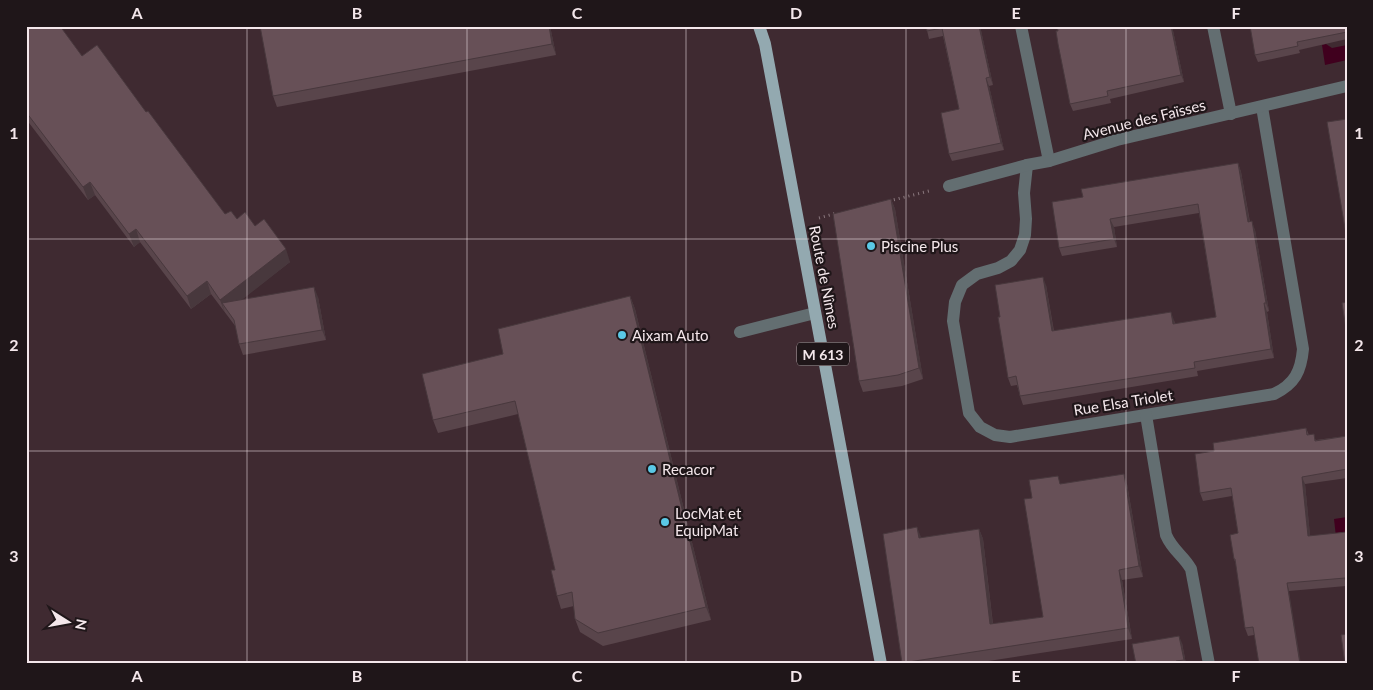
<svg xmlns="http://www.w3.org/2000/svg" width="1373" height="690" viewBox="0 0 1373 690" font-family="Lato,sans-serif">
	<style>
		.water { fill: #40001e }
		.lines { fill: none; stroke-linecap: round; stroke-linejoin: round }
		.path { stroke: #8a787e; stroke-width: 3; stroke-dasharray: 1 4; stroke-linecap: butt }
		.minor { stroke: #636e71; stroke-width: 12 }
		.major { stroke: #93a9b0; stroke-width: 12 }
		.wall { fill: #59454b }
		.shaded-wall { fill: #48383d }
		.building { fill: #675057; stroke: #48383d }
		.grid { fill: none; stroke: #f4e7eb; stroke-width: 1; stroke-opacity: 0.55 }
		.poi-dot { fill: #5ac8e6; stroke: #1f1619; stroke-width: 2 }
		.labels { text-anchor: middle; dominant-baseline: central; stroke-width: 4.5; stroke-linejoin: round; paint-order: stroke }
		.shield { fill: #1f1619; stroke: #b4a8ac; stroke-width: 1 }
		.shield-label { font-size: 14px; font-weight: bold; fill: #f4e7eb }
		.street-label { font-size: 15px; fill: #f4e7eb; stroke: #1f1619 }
		.poi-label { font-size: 15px; fill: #f4e7eb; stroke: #1f1619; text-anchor: start }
		.neatline { fill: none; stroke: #f4e7eb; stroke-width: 2 }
		.grid-label { font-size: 16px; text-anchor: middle; font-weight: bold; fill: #f4e7eb }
	</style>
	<rect width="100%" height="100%" fill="#3f2a31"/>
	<g class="water">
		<path d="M1326,44L1332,48L1347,45V60L1325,65L1322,45Z"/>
		<path d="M1347,517V536L1336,537L1334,519Z"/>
	</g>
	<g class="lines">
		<g class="path">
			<path d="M889,201L929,191"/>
			<path d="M819,218L837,213"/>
		</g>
		<g class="minor">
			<path d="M1021,26L1049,161"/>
			<path d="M1213,26L1231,114"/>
			<path d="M1027,165L1024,193L1026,219L1025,235L1020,250L1011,261L998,268L977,274L962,285L955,302L953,321L969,413L980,427L995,435L1010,437L1274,394C1295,384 1301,371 1303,349L1262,107"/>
			<path d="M949,186L1027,165L1049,161L1117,140L1347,86"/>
			<path d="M740,332L815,313"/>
			<path d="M1146,415L1166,535C1173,551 1183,555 1191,569L1209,664"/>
		</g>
		<path class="major" d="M759,26L765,44L881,664"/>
	</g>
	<g class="wall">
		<path d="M26,26L82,56L146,112L225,214L255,226L290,262L242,299L318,297L326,340L243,355L239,344L236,327L211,294L191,309L140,242L134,247L95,195L88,200L26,119Z"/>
		<path d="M550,26L556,55L277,107L273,96Z"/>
		<path d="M926,26H980L993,85L989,86L1004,150L952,161L949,154L959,109L943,36L929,39Z"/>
		<path d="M1057,26H1172L1184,82L1110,99L1111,103L1073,111L1070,104Z"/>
		<path d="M1347,26V39L1299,50L1300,53L1258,62L1255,55Z"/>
		<path d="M1238,163L1241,172L1250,222L1255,230L1269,311L1267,312L1274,358L1197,371L1198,376L1023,405L1020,396L1017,385L1011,386L1008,378L1000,317L1046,285L1054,331L1174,320L1175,324L1216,317L1199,213L1114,227L1117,247L1062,256L1059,248L1083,197Z"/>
		<path d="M891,199L895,209L923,379L902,386L863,392L859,381Z"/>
		<path d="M630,296L635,309L711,620L603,646L580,632L575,619L574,606L561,609L557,596L555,570L518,414L438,433L433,420L503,354Z"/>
		<path d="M1306,428L1309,435L1316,440L1347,436V478L1305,484L1310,536L1347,532V593L1346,586L1289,591L1254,635L1248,636L1245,628L1237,567L1234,559L1238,533L1232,496L1203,501L1200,493L1214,451Z"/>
		<path d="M1061,484H1127L1143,577L1122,580L1132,639L969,664H903L883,534L921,538L979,529L983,539L993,624L1043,617L1032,498Z"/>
		<path d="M1182,643L1186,664H1136Z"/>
	</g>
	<g class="shaded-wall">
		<path d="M549,26H550L556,55L552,44Z"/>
		<path d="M979,26H980L993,85L990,77Z"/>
		<path d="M1171,26H1172L1184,82L1181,75Z"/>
		<path d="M986,78L989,86L1004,150L1001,143Z"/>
		<path d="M1238,163L1241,172L1251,230L1248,222Z"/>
		<path d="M90,182L95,195L88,200L83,187Z"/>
		<path d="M891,199L895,209L923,379L919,368Z"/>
		<path d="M1110,219L1114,227L1117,247L1114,239Z"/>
		<path d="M1252,221L1255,230L1269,311L1266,303Z"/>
		<path d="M136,229L140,242L134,247L129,234Z"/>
		<path d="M286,249L290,262L228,311L222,303L225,313L220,300Z"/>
		<path d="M1043,277L1046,285L1055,340L1052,331Z"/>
		<path d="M207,281L211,294L191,309L187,296Z"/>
		<path d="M314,287L318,297L326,340L322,330Z"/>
		<path d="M630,296L635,309L711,620L706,607Z"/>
		<path d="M1264,303L1267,312L1274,358L1271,349Z"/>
		<path d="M1171,312L1174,320L1176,333L1173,324Z"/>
		<path d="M1124,474L1127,484L1143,577L1139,566Z"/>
		<path d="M1302,477L1305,484L1311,544L1308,536Z"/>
		<path d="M917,527L921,537L919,538Z"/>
		<path d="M979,529L983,539L994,635L990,624Z"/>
		<path d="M1119,570L1122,580L1132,639L1128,628Z"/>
		<path d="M1287,583L1289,591L1301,664H1300Z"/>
		<path d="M1179,636L1182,643L1186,664L1184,660Z"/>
	</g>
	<g class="building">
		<path d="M26,26H60L82,56L97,45L146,112L148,111L225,214L231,211L237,219L245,212L255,226L264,219L286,249L220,300L207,281L187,296L136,229L129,234L90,182L83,187L26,112Z"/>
		<path d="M260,26H549L552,44L273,96Z"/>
		<path d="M926,26H979L990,77L986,78L1001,143L949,154L941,113L959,109L942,28L927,31Z"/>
		<path d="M1057,26H1171L1181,75L1107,91L1108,96L1070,104L1058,44L1056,31H1058Z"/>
		<path d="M1250,26H1347V32L1297,42L1298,46L1255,55Z"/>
		<path d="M1347,119V240L1327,122Z"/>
		<path d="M1238,163L1248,222L1252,221L1266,303H1264L1271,349L1194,362L1195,368L1020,396L1016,376L1008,378L998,317H1000L995,285L1043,277L1052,331L1171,312L1173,324L1216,317L1198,204L1110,219L1114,239L1059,248L1052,202L1083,197L1081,189Z"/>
		<path d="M891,199L919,368L898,375L859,381L833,214Z"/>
		<path d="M314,287L322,330L239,344L234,320L222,303Z"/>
		<path d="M630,296L706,607L598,633L575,619L572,592L557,596L551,570H555L515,401L433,420L422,374L503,354L498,329Z"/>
		<path d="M1347,302V335L1342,303Z"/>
		<path d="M1306,428L1307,435L1314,434L1315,441L1347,436V469L1302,477L1308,536L1347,532V592L1345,578L1287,583L1300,664H1259L1253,627L1245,628L1235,559H1234L1230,535L1238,533L1231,488L1200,493L1195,454L1214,451L1213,443Z"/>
		<path d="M1124,474L1139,566L1119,570L1128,628L902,663L883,534L917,527L919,538L979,529L990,624L1043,617L1024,499L1032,498L1029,480L1058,476L1060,484Z"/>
		<path d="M1347,634V664H1345L1341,635Z"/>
		<path d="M1179,636L1184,660L1176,661V664H1136L1132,644Z"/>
	</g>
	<path class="grid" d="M247,26V664M467,26V664M686,26V664M906,26V664M1126,26V664M26,239H1347M26,451H1347"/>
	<g class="poi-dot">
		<circle cx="871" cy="246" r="5"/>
		<circle cx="622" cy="335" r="5"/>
		<circle cx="652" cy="469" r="5"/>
		<circle cx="665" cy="522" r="5"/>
	</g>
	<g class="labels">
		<rect class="shield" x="797" y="342.5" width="52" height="23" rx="4"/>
		<g class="shield-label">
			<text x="823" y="354">M 613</text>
		</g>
		<g class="street-label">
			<text transform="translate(1144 119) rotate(-14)">Avenue des Faïsses</text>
			<text transform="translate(825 277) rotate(79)">Route de Nîmes</text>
			<text transform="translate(1123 402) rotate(-9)">Rue Elsa Triolet</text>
		</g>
		<g class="poi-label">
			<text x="881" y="246">Piscine Plus</text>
			<text x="632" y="335">Aixam Auto</text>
			<text x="662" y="469">Recacor</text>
			<text x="675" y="513">LocMat et<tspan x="675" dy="17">EquipMat</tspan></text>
		</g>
	</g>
	<rect width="1373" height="690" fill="none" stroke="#1f1619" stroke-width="55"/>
	<g transform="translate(68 622) rotate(101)" stroke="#1f1619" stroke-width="4" paint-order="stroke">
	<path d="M0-4L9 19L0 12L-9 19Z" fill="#f4e7eb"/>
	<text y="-8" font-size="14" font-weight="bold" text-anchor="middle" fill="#f4e7eb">N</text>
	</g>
	<rect x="28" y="28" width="1318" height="634" class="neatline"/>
	<g class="grid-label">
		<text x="137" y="19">A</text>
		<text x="357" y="19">B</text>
		<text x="577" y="19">C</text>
		<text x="796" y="19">D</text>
		<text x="1016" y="19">E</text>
		<text x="1236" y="19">F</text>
		<text x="14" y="139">1</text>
		<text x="1359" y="139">1</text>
		<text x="14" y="351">2</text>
		<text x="1359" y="351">2</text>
		<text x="14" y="562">3</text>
		<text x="1359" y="562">3</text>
		<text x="137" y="682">A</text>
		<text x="357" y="682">B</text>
		<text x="577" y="682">C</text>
		<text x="796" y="682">D</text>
		<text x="1016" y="682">E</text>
		<text x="1236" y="682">F</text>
	</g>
</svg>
